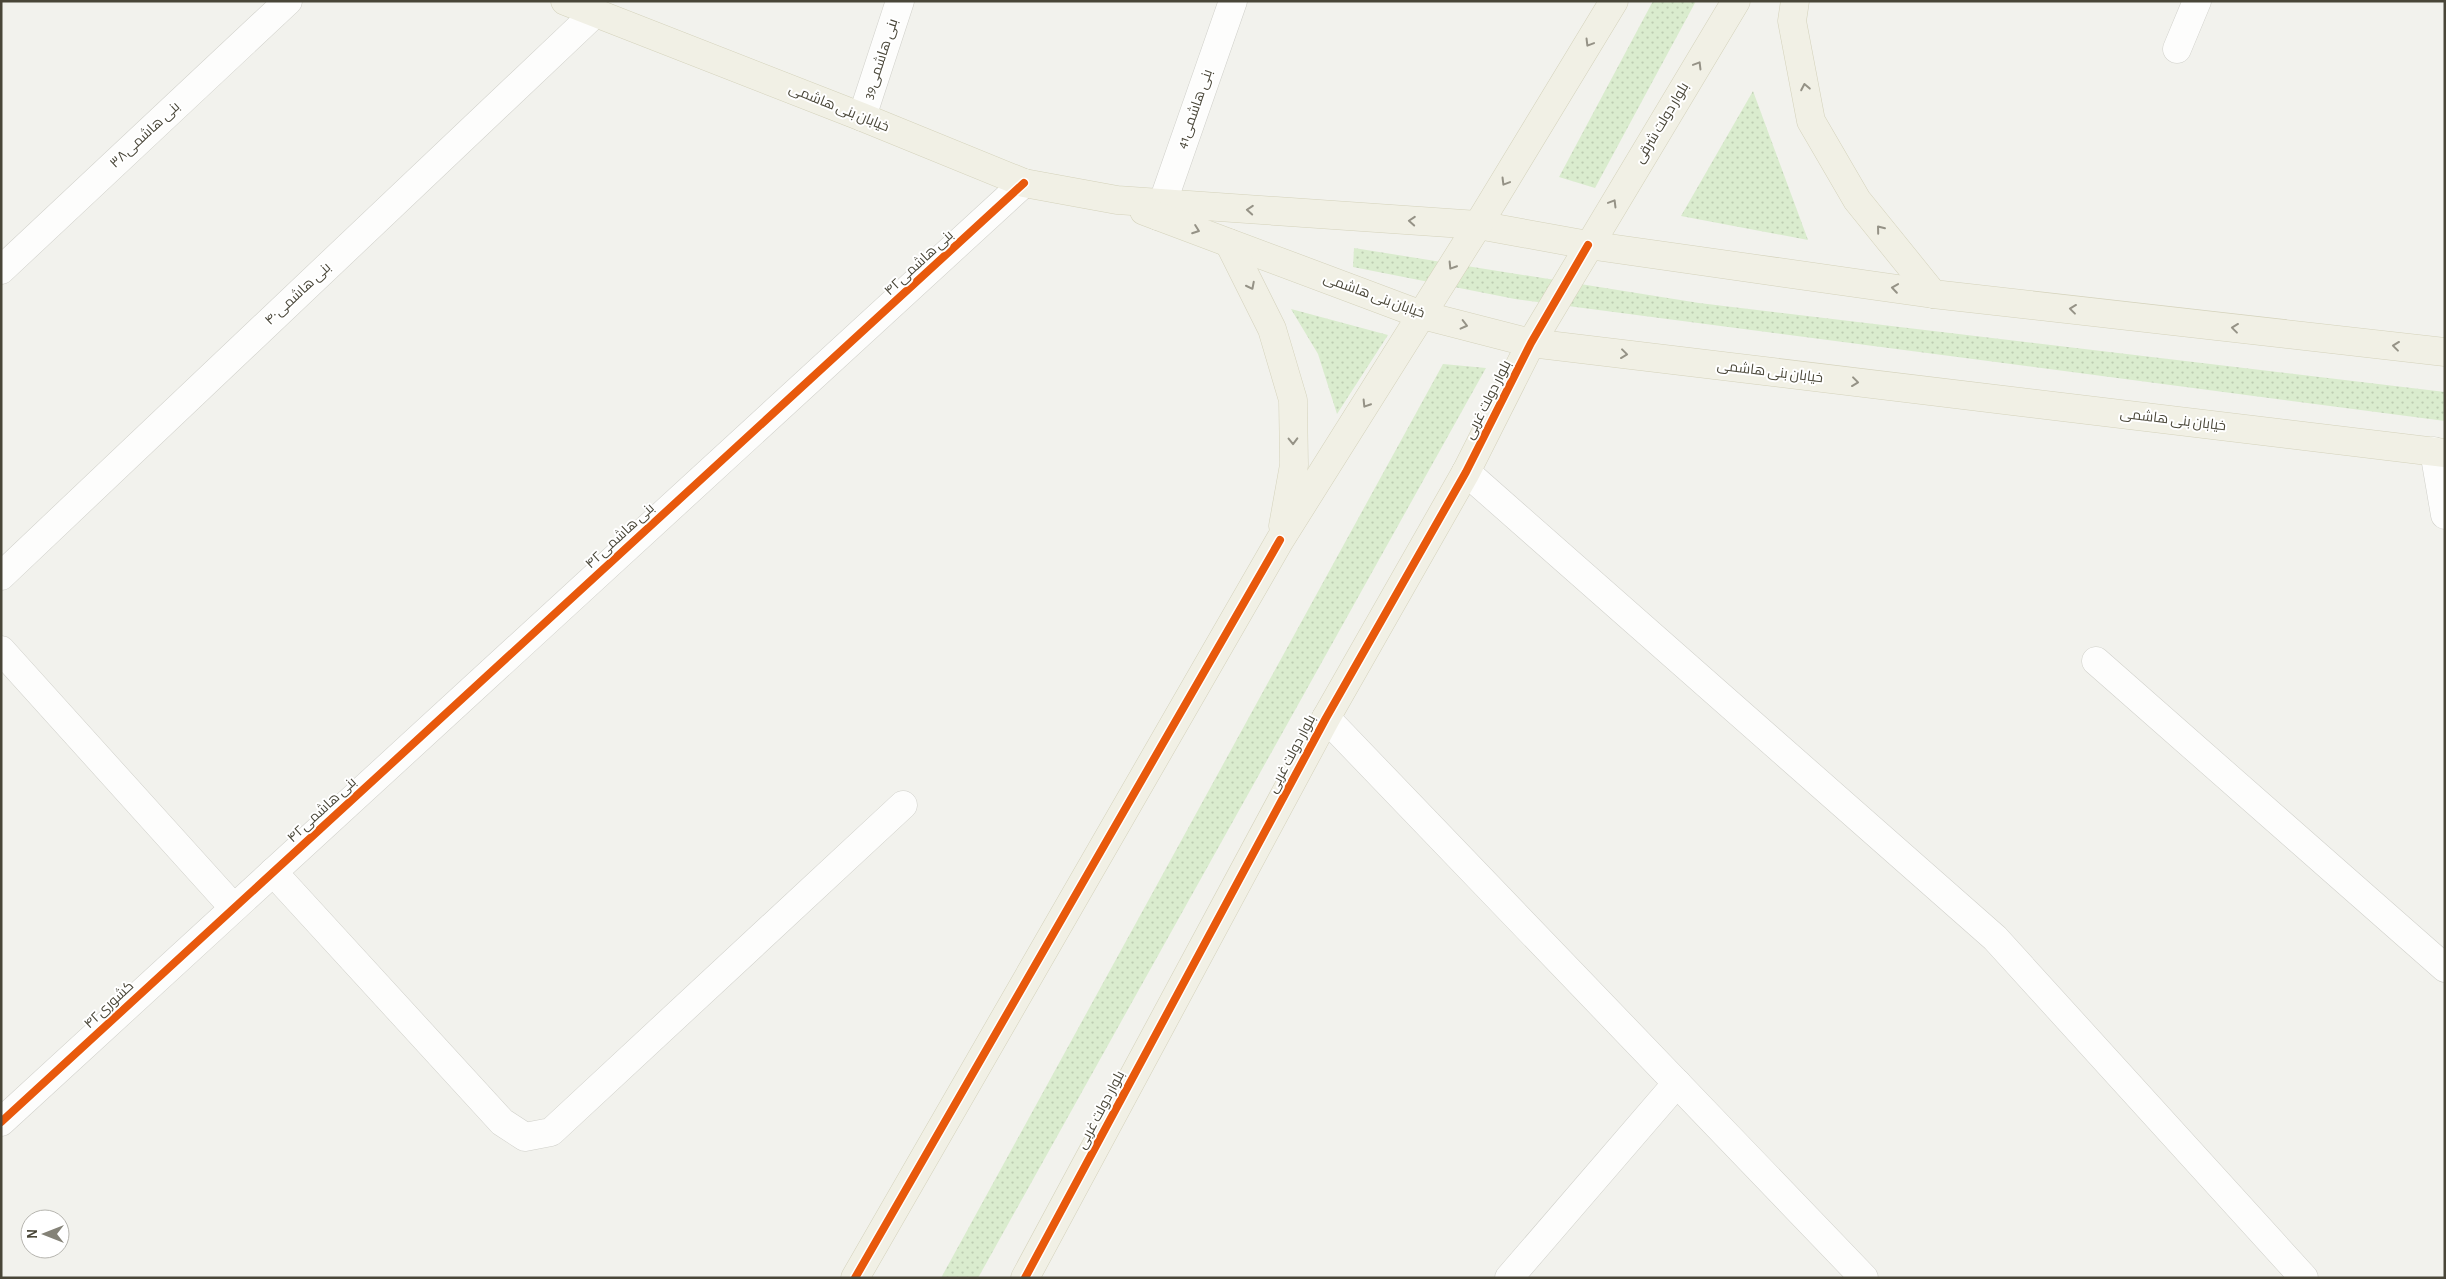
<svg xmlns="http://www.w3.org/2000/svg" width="2446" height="1279" viewBox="0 0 2446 1279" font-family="'Alegreya Sans',Cairo,sans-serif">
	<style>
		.grass { fill: url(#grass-dots) }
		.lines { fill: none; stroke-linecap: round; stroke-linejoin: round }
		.minor-casing { stroke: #d0d0ca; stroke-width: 29 }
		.major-casing { stroke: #d4d2bb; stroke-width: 29 }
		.minor { stroke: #fdfdfc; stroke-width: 28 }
		.major { stroke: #f1f0e5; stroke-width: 28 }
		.cycleway-casing { stroke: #fff; stroke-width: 11 }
		.cycleway { stroke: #e8590c; stroke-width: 8 }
		.oneway { stroke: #959286 }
		.labels { text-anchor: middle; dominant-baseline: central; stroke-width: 4; stroke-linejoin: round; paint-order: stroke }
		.street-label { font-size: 14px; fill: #494638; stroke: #fff }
	</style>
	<defs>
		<pattern id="grass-dots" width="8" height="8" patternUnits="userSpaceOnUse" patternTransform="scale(1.25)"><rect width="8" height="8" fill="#daecce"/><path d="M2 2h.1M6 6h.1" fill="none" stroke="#bdccb2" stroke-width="1.8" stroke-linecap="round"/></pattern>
	</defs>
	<rect width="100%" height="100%" fill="#f2f2ed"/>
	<g class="grass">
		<path d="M1653,1H1696L1595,188L1559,177Z"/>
		<path d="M1753,91L1808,240L1681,216Z"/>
		<path d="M1354,248L1699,303L2445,392V421L1515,299L1353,267Z"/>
		<path d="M1291,309L1388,335L1337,414L1318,354Z"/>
		<path d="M1443,364L1486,368L978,1278H941Z"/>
	</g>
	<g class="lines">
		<g class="minor-casing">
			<g id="minor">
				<path d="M2177,49L2197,1"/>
				<path d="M862,117L900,1"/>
				<path d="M1158,216L1233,1"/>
				<path d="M1,270L288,1"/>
				<path d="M2434,451L2445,515"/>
				<path d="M1466,472L1995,938L2304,1278"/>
				<path d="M1,576L595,13"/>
				<path d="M1,650L233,907"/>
				<path d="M2096,661L2445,968"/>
				<path d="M1326,718L1864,1278"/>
				<path d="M273,872L502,1122L525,1137L551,1132L903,805"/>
				<path d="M1,1122L1024,183"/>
				<path d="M1509,1278L1677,1083"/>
			</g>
		</g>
		<g class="major-casing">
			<g id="major">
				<path d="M565,1L862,117L1024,183L1117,200L1478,225L1588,245L1933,294L2445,352"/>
				<path d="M1795,1L1792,21L1811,121L1857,200L1933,294"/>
				<path d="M1144,211L1422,315L1531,343L2445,453"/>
				<path d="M1229,243L1272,329L1293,400L1294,465L1283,526"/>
				<path d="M855,1278L1280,540L1478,225L1614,1"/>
				<path d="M1025,1278L1326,718L1466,472L1531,343L1736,1"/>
			</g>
		</g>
		<use href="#minor" class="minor"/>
		<use href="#major" class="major"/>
		<g class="cycleway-casing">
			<g id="cycleway">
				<path d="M1,1122L1024,183"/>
				<path d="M855,1278L1280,540"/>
				<path d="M1025,1278L1326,718L1466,472L1531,343L1588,245"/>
			</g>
		</g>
		<use href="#cycleway" class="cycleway"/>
	</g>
	<defs><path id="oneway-chevron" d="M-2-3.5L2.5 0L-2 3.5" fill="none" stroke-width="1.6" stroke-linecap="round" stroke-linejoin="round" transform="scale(1.25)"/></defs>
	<g class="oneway">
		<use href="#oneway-chevron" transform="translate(1589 43) rotate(121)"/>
		<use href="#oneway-chevron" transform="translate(1698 65) rotate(-59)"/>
		<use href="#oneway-chevron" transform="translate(1805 87) rotate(-101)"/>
		<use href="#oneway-chevron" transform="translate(1505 182) rotate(121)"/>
		<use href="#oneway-chevron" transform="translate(1613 203) rotate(-59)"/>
		<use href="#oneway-chevron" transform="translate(1250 210) rotate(-176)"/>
		<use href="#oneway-chevron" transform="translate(1412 221) rotate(-176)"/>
		<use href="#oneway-chevron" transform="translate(1880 229) rotate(-129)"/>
		<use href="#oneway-chevron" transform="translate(1196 230) rotate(20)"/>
		<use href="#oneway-chevron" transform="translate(1452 266) rotate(122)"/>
		<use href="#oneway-chevron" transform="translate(1251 286) rotate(63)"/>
		<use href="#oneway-chevron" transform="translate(1895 288) rotate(-172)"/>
		<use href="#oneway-chevron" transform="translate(2073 309) rotate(-173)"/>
		<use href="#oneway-chevron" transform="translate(1464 325) rotate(14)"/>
		<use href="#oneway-chevron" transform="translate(2235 328) rotate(-173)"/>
		<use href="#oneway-chevron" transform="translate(2396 346) rotate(-173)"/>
		<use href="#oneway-chevron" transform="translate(1624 354) rotate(7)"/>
		<use href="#oneway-chevron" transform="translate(1855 382) rotate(7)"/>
		<use href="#oneway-chevron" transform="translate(1366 404) rotate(122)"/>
		<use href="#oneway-chevron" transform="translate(1293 441) rotate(89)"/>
	</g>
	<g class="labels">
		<g class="street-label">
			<text transform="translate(881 59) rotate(-72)">بنی هاشمی39</text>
			<text transform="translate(839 108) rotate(22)">خیابان بنی هاشمی</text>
			<text transform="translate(1195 109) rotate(-71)">بنی هاشمی41</text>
			<text transform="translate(1662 123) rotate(-59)">بلوار دولت شرقی</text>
			<text transform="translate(145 135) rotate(-43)">بنی هاشمی۳۸</text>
			<text transform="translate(919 263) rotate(-43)">بنی هاشمی۴۲</text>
			<text transform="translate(298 294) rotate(-43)">بنی هاشمی۴۰</text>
			<text transform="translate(1374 296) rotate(20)">خیابان بنی هاشمی</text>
			<text transform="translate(1770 372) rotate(7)">خیابان بنی هاشمی</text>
			<text transform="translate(1488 400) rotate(-63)">بلوار دولت غربی</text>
			<text transform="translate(2173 420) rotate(7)">خیابان بنی هاشمی</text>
			<text transform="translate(620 536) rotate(-43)">بنی هاشمی۴۲</text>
			<text transform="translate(1292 754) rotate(-62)">بلوار دولت غربی</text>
			<text transform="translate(322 810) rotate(-43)">بنی هاشمی۴۲</text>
			<text transform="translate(109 1005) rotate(-43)">کشوری۴۲</text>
			<text transform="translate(1101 1110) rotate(-62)">بلوار دولت غربی</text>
		</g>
	</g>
	<rect width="2446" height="1279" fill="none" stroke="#494638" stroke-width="5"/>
	<g transform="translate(45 1234) rotate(270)"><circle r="24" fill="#ffffff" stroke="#b6b5af"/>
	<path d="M0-4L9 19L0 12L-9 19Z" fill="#848277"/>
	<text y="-8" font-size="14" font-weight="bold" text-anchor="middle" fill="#494638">N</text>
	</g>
</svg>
